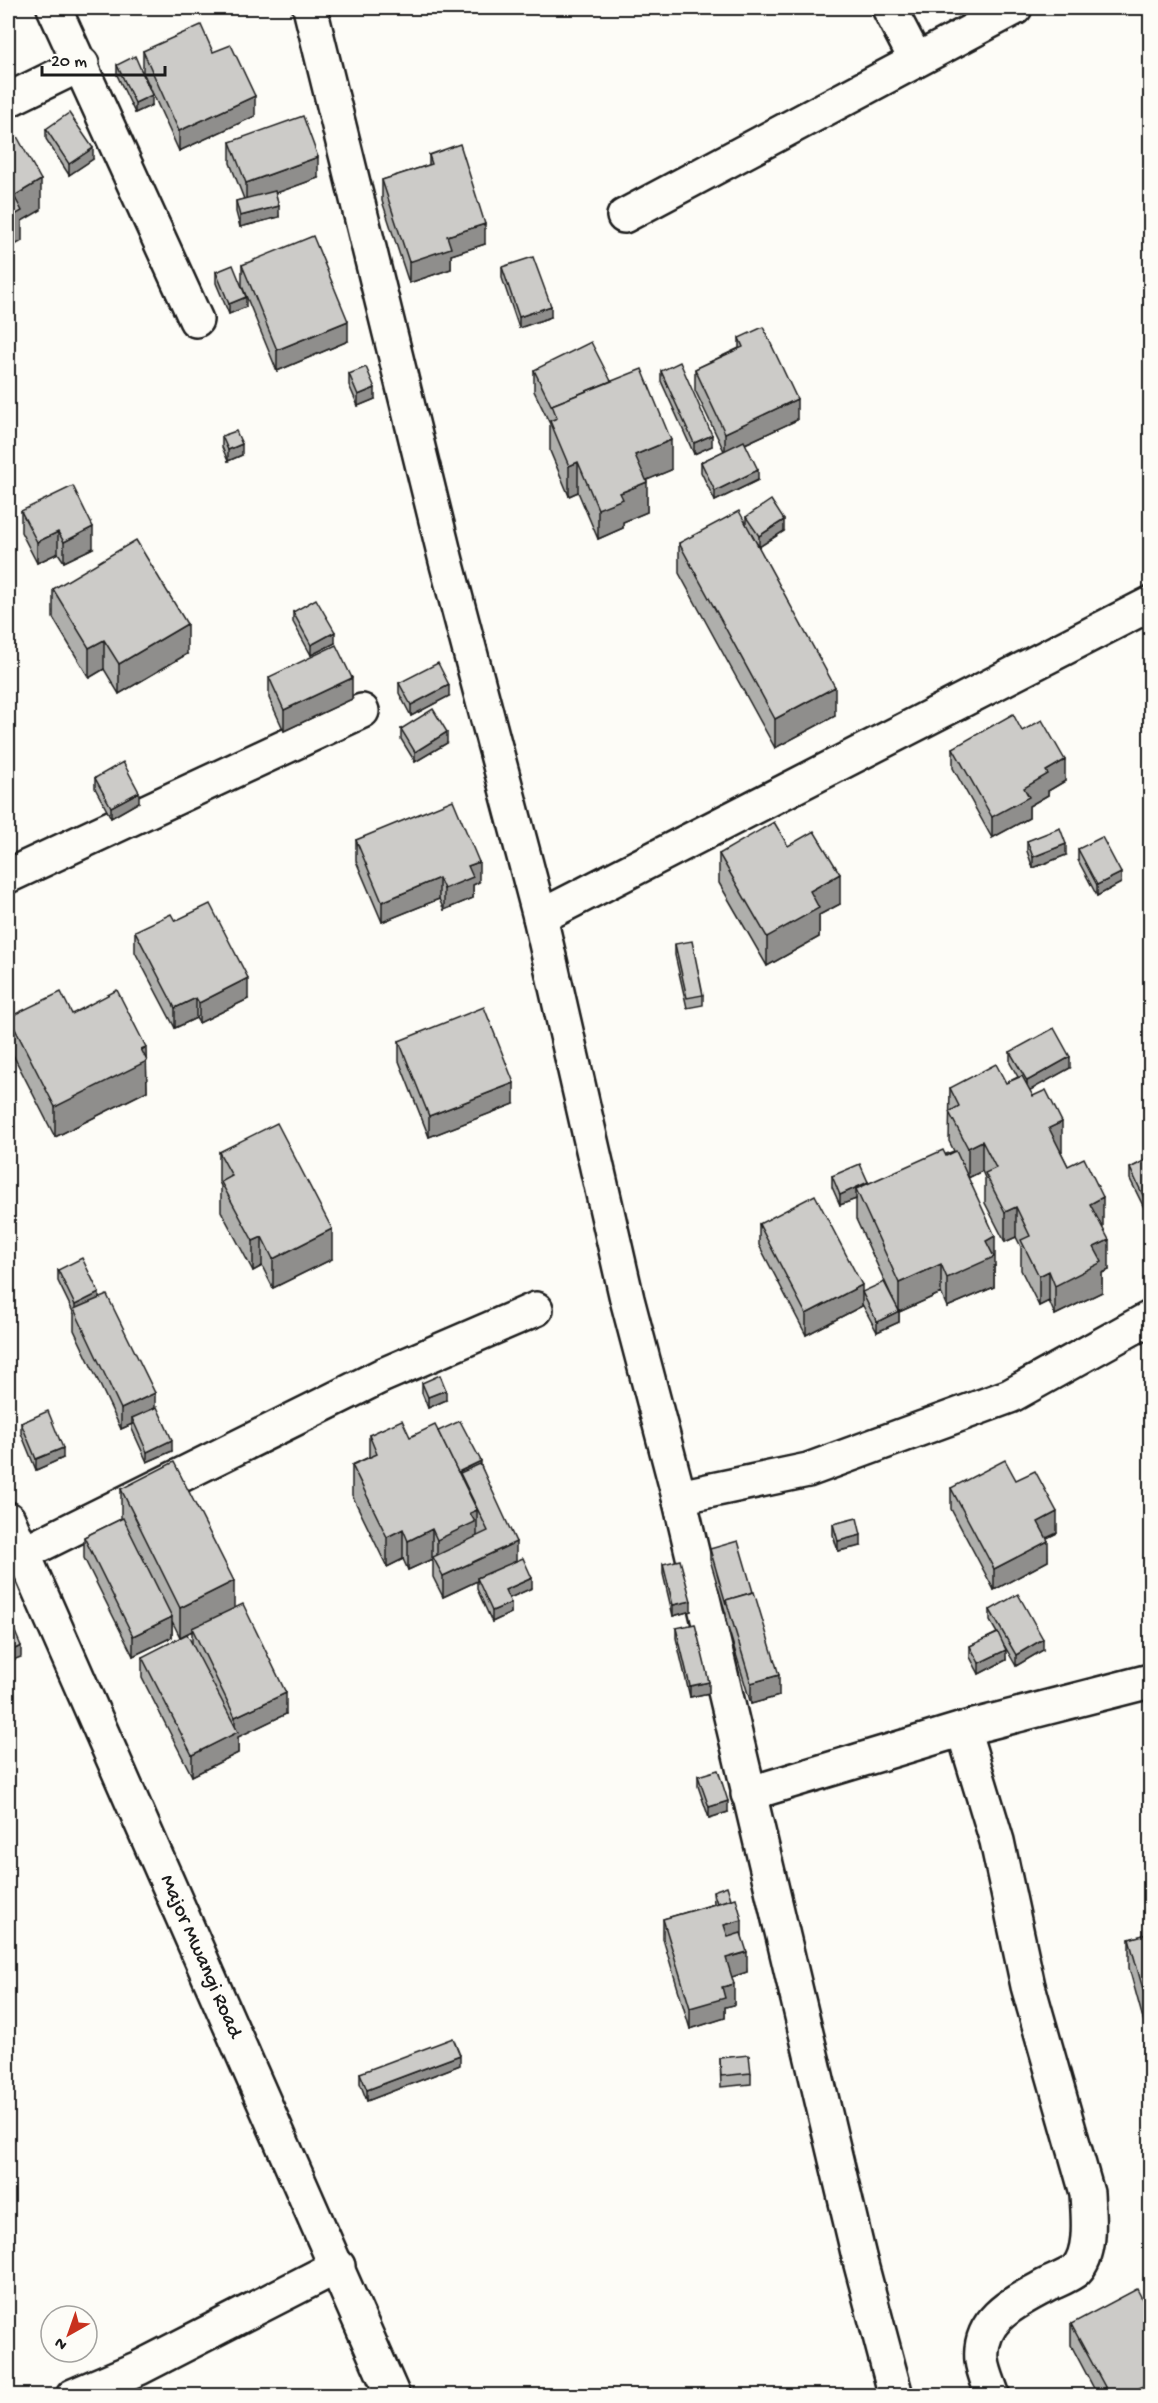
<svg xmlns="http://www.w3.org/2000/svg" width="1158" height="2403" viewBox="0 0 1158 2403" font-family="'Gochi Hand',sans-serif">
	<style>
		.lines { fill: none; stroke-linecap: round; stroke-linejoin: round }
		.street-casing { stroke: #1c1c1c; stroke-width: 38 }
		.secondary-casing { stroke: #1c1c1c; stroke-width: 38 }
		.street { stroke: #fdfcf7; stroke-width: 33 }
		.secondary { stroke: #fdfcf7; stroke-width: 33 }
		.wall { fill: #afafac; stroke: #1c1c1c; stroke-width: 1.5 }
		.shaded-wall { fill: #8f8e8c; stroke: #1c1c1c; stroke-width: 1.5 }
		.building { fill: #cccbc8; stroke: #1c1c1c; stroke-width: 1.5 }
		.labels { text-anchor: middle; dominant-baseline: central; stroke-width: 4.5; stroke-linejoin: round; paint-order: stroke }
		.street-label { font-size: 21px; fill: #1c1c1c; stroke: #fdfcf7 }
	</style>
	<rect width="100%" height="100%" fill="#fdfcf7"/>
	<filter id="ink" filterUnits="userSpaceOnUse"><feTurbulence type="fractalNoise" baseFrequency=".0167" numOctaves="2"/><feDisplacementMap in="SourceGraphic" scale="12" xChannelSelector="R" yChannelSelector="G"/><feConvolveMatrix kernelMatrix="1 2 1 2 8 2 1 2 1" color-interpolation-filters="sRGB"/></filter>
	<g filter="url(#ink)">
		<g class="lines">
			<g class="street-casing">
				<g id="street">
					<path d="M54,8L196,320"/>
					<path d="M310,8L446,561L540,917L627,1299L679,1497L859,2257L896,2396"/>
					<path d="M889,8L916,60"/>
					<path d="M8,100L82,64"/>
					<path d="M624,216L1015,8"/>
					<path d="M8,876L362,711"/>
					<path d="M540,917L1150,604"/>
					<path d="M679,1497L808,1470L1010,1396L1150,1318"/>
					<path d="M22,1554L383,1375L536,1309"/>
					<path d="M963,1729L997,1841L1028,1986L1087,2193C1088,2215 1093,2252 1076,2270C1069,2276 1055,2281 1047,2285C1016,2302 978,2318 982,2360C983,2371 989,2384 993,2396"/>
					<path d="M748,1794L963,1729L1150,1681"/>
					<path d="M73,2396L139,2368L338,2266"/>
				</g>
			</g>
			<g class="secondary-casing">
				<g id="secondary">
					<path id="s1" d="M8,1519L393,2396"/>
				</g>
			</g>
			<use href="#street" class="street"/>
			<use href="#secondary" class="secondary"/>
		</g>
		<g class="wall">
			<path d="M143,51L213,52L255,116L179,151L143,72Z"/>
			<path d="M117,65L152,105L135,113L117,75Z"/>
			<path d="M46,129L93,159L69,175L46,139Z"/>
			<path d="M230,142L318,178L276,193L279,217L240,227L236,212V201L244,199L230,163Z"/>
			<path d="M429,155L485,244L451,255V269L409,283L382,201V180L429,165Z"/>
			<path d="M242,265L348,341L277,371L242,286Z"/>
			<path d="M502,267L551,317L519,328L502,278Z"/>
			<path d="M216,272L246,307L229,314L216,283Z"/>
			<path d="M739,338L797,420L745,444L758,480L715,501L701,472V462L724,451L695,390V369L739,348Z"/>
			<path d="M534,370L611,381L671,470L646,480L647,512L623,522V528L598,539L578,492L569,496L550,451V424L534,391Z"/>
			<path d="M661,371L712,446L694,454L661,381Z"/>
			<path d="M349,374L375,399L358,406L349,385Z"/>
			<path d="M222,436L242,455L228,461L222,447Z"/>
			<path d="M21,511L93,548L64,562L58,553L37,563L21,532Z"/>
			<path d="M746,517L784,531L759,547L755,541L835,716L775,748L679,573V543L746,524Z"/>
			<path d="M53,589L187,654L119,694L104,669L89,678L53,618Z"/>
			<path d="M293,612L335,643L311,655L293,622Z"/>
			<path d="M269,677L352,699L284,731L269,698Z"/>
			<path d="M399,683L449,696L411,716L399,693Z"/>
			<path d="M401,729L447,743L415,762L401,739Z"/>
			<path d="M1022,731L1065,781L1048,791V795L1029,806V818L992,838L953,768V748Z"/>
			<path d="M95,778L139,802L111,818L95,788Z"/>
			<path d="M356,840L479,882L473,885V898L444,910L439,899L382,922L356,861Z"/>
			<path d="M1027,841L1066,855L1033,868L1027,851Z"/>
			<path d="M788,846L840,904L819,915V937L767,966L719,883V854Z"/>
			<path d="M1078,849L1121,883L1097,896L1078,860Z"/>
			<path d="M175,921L248,999L199,1023L196,1018L175,1028L135,952V931Z"/>
			<path d="M675,944L703,995V1005L687,1008L675,955Z"/>
			<path d="M72,1014L146,1060L147,1091L55,1137L9,1047V1017Z"/>
			<path d="M399,1041L514,1104L429,1137L399,1061Z"/>
			<path d="M1010,1052L1070,1068L1029,1090L1062,1151L1061,1152L1068,1166L1103,1227L1102,1228L1109,1270L1102,1273V1292L1055,1315L1049,1301L1039,1306L1021,1270V1247L1016,1237L1005,1242L985,1203V1178L982,1171L968,1178L995,1266H994V1287L947,1307L941,1293L899,1312V1311V1322L877,1332L862,1304V1306L806,1335L759,1245V1224L862,1292L898,1310L856,1219V1199L840,1205L832,1187V1176L868,1184L954,1151L949,1141L950,1088L1006,1083L1018,1077L1010,1063Z"/>
			<path d="M219,1152L332,1259L273,1288L262,1266L253,1271L221,1211V1186L219,1182Z"/>
			<path d="M1150,1158V1220L1130,1179V1168Z"/>
			<path d="M58,1270L99,1298L155,1408L172,1451L147,1462L132,1429V1424L121,1429L74,1330V1314L58,1281Z"/>
			<path d="M422,1383L446,1400L428,1408L422,1393Z"/>
			<path d="M21,1423L63,1458L36,1470L21,1433Z"/>
			<path d="M438,1431L481,1466L516,1561L532,1588L509,1598L511,1613L492,1622L477,1589V1581L443,1597L433,1577V1562L432,1559L408,1570L403,1559L387,1567L352,1495V1465L369,1457V1435L410,1437Z"/>
			<path d="M1016,1480L1057,1533L1047,1538L1048,1561L994,1590L951,1509V1488Z"/>
			<path d="M121,1489L234,1608L286,1714L238,1737V1753L192,1776L142,1678V1657L192,1645V1631L180,1637L172,1621V1637L133,1656L84,1558V1537L121,1519Z"/>
			<path d="M833,1524L861,1546L838,1551L833,1535Z"/>
			<path d="M710,1549L779,1696L751,1704L726,1621V1614L710,1560Z"/>
			<path d="M663,1564L691,1611L673,1616L663,1574Z"/>
			<path d="M990,1610L1043,1650L1016,1666L1004,1645L1006,1660L979,1674L970,1657V1646L997,1633L990,1621Z"/>
			<path d="M676,1628L709,1693L690,1697L676,1638Z"/>
			<path d="M698,1776L728,1812L709,1818L698,1786Z"/>
			<path d="M713,1891L742,1937L747,1972L731,1977L734,2005L725,2007V2018L690,2029L663,1939V1919L714,1904Z"/>
			<path d="M1148,1907H1150V2036L1148,2037L1129,1968V1939L1148,1934Z"/>
			<path d="M720,2058L751,2073V2084L721,2087Z"/>
			<path d="M460,2065L367,2101L360,2083V2073Z"/>
			<path d="M1071,2324L1150,2396H1098L1071,2345Z"/>
		</g>
		<g class="shaded-wall">
			<path d="M152,95V105L135,113V103Z"/>
			<path d="M255,96V116L179,151V131Z"/>
			<path d="M93,148V159L69,175V164Z"/>
			<path d="M318,157V178L246,204V183Z"/>
			<path d="M41,180V210L22,221V241L8,249V219L14,196Z"/>
			<path d="M279,206V217L240,227V216Z"/>
			<path d="M485,224V244L451,255V269L409,283V262L447,236Z"/>
			<path d="M246,297V307L229,314V304Z"/>
			<path d="M551,306V317L519,328V317Z"/>
			<path d="M348,321V341L277,371V350Z"/>
			<path d="M375,388V399L358,406V395Z"/>
			<path d="M797,399V420L725,453V433Z"/>
			<path d="M712,435V446L694,454V443Z"/>
			<path d="M671,440V470L635,485V455Z"/>
			<path d="M242,444V455L228,461V450Z"/>
			<path d="M578,462V492L569,496V466Z"/>
			<path d="M758,470V480L715,501V491Z"/>
			<path d="M647,482V512L623,522V528L598,539V509L620,493Z"/>
			<path d="M784,520V531L759,547V536Z"/>
			<path d="M93,527V548L64,562V542Z"/>
			<path d="M58,532V553L37,563V542Z"/>
			<path d="M187,624V654L119,694V664Z"/>
			<path d="M335,632V643L311,655V645Z"/>
			<path d="M104,640V669L89,678V648Z"/>
			<path d="M352,678V699L284,731V710Z"/>
			<path d="M449,685V696L411,716V705Z"/>
			<path d="M835,687V716L775,748V719Z"/>
			<path d="M447,732V743L415,762V752Z"/>
			<path d="M1065,760V781L1048,791V795L1029,806V818L992,838V817L1024,788L1046,771Z"/>
			<path d="M139,792V802L111,818V807Z"/>
			<path d="M1066,844V855L1033,868V857Z"/>
			<path d="M479,862V882L473,885V898L444,910V889L468,866Z"/>
			<path d="M1121,873V883L1097,896V885Z"/>
			<path d="M840,874V904L819,915V937L767,966V937L810,891Z"/>
			<path d="M439,878V899L382,922V902Z"/>
			<path d="M248,978V999L199,1023V1003Z"/>
			<path d="M196,998V1018L175,1028V1008Z"/>
			<path d="M146,1047L147,1091L55,1137V1107Z"/>
			<path d="M1070,1057V1068L1027,1092V1081Z"/>
			<path d="M514,1083V1104L429,1137V1116Z"/>
			<path d="M1062,1122V1151L1049,1158V1128Z"/>
			<path d="M982,1141V1171L968,1178V1148Z"/>
			<path d="M868,1182V1193L856,1189V1199L840,1205V1195Z"/>
			<path d="M1103,1197V1227L1090,1234V1204Z"/>
			<path d="M1016,1207V1237L1005,1242V1212Z"/>
			<path d="M332,1229V1259L273,1288V1259Z"/>
			<path d="M995,1236V1266H994V1287L947,1307V1278L986,1241Z"/>
			<path d="M262,1237V1266L253,1271V1241Z"/>
			<path d="M1109,1240V1270L1102,1273V1292L1055,1315V1286L1094,1247Z"/>
			<path d="M941,1264V1293L899,1312V1283Z"/>
			<path d="M1049,1271V1301L1039,1306V1276Z"/>
			<path d="M862,1285V1306L806,1335V1314Z"/>
			<path d="M99,1293V1303L75,1311V1305Z"/>
			<path d="M899,1311V1322L877,1332V1322Z"/>
			<path d="M446,1390V1400L428,1408V1397Z"/>
			<path d="M155,1393V1414L132,1418V1424L121,1429V1409Z"/>
			<path d="M172,1440V1451L147,1462V1452Z"/>
			<path d="M63,1448V1458L36,1470V1459Z"/>
			<path d="M481,1461V1472L460,1473V1481L456,1473Z"/>
			<path d="M477,1510V1539L437,1564V1540L470,1513Z"/>
			<path d="M1057,1512V1533L1038,1542V1522Z"/>
			<path d="M403,1529V1559L387,1567V1537Z"/>
			<path d="M432,1529V1559L408,1570V1541Z"/>
			<path d="M861,1535V1546L838,1551V1541Z"/>
			<path d="M1048,1541V1561L994,1590V1569Z"/>
			<path d="M516,1542V1563L477,1578V1581L443,1597V1576Z"/>
			<path d="M532,1578V1588L505,1600V1590Z"/>
			<path d="M234,1581V1611L192,1628V1631L180,1637V1608Z"/>
			<path d="M691,1601V1611L673,1616V1605Z"/>
			<path d="M511,1603V1613L492,1622V1611Z"/>
			<path d="M172,1617V1637L133,1656V1636Z"/>
			<path d="M1043,1639V1650L1016,1666V1655Z"/>
			<path d="M21,1646V1657L8,1662V1652Z"/>
			<path d="M1006,1650V1660L979,1674V1663Z"/>
			<path d="M779,1675V1696L751,1704V1683Z"/>
			<path d="M709,1682V1693L690,1697V1686Z"/>
			<path d="M286,1693V1714L238,1737V1753L192,1776V1755L235,1733V1717Z"/>
			<path d="M728,1801V1812L709,1818V1807Z"/>
			<path d="M742,1920V1940L724,1945V1925Z"/>
			<path d="M747,1952V1972L726,1979V1958Z"/>
			<path d="M734,1984V2005L725,2007V2018L690,2029V2008L722,1987Z"/>
			<path d="M1150,2006V2036L1148,2037V2007Z"/>
			<path d="M460,2055V2065L367,2101V2090Z"/>
			<path d="M1150,2382V2396H1126Z"/>
		</g>
		<g class="building">
			<path d="M201,25L213,52L231,45L255,96L179,131L143,51Z"/>
			<path d="M135,56L152,95L135,103L117,65Z"/>
			<path d="M69,113L93,148L69,164L46,129Z"/>
			<path d="M303,116L318,157L246,183L230,142Z"/>
			<path d="M8,120L41,180L14,196L22,211L8,219Z"/>
			<path d="M460,144L485,224L447,236L451,248L409,262L382,180L432,164L429,155Z"/>
			<path d="M275,191L279,206L240,216L236,201Z"/>
			<path d="M313,236L348,321L277,350L242,265Z"/>
			<path d="M533,257L551,306L519,317L502,267Z"/>
			<path d="M233,265L246,297L229,304L216,272Z"/>
			<path d="M763,327L797,399L725,433L695,369L743,347L739,338Z"/>
			<path d="M591,342L611,381L552,405V407L534,370Z"/>
			<path d="M680,362L712,435L694,443L661,371Z"/>
			<path d="M366,367L375,388L358,395L349,374Z"/>
			<path d="M642,369L671,440L635,455L647,482L620,493L623,499L598,509L578,462L569,466L550,421L557,418L552,405Z"/>
			<path d="M236,431L242,444L228,450L222,436Z"/>
			<path d="M744,441L758,470L715,491L701,462Z"/>
			<path d="M73,486L93,527L64,542L58,532L37,542L21,511Z"/>
			<path d="M771,500L784,520L759,536L746,517Z"/>
			<path d="M739,511L835,687L775,719L679,543Z"/>
			<path d="M136,540L187,624L119,664L104,640L89,648L53,589Z"/>
			<path d="M316,599L335,632L311,645L293,612Z"/>
			<path d="M336,645L352,678L284,710L269,677Z"/>
			<path d="M438,663L449,685L411,705L399,683Z"/>
			<path d="M433,709L447,732L415,752L401,729Z"/>
			<path d="M1013,714L1022,731L1042,720L1065,760L1046,771L1048,774L1024,788L1029,797L992,817L953,748Z"/>
			<path d="M123,762L139,792L111,807L95,778Z"/>
			<path d="M453,800L479,862L468,866L473,877L444,889L439,878L382,902L356,840Z"/>
			<path d="M774,822L788,846L814,831L840,874L810,891L819,908L767,937L719,854Z"/>
			<path d="M1060,828L1066,844L1033,857L1027,841Z"/>
			<path d="M1102,837L1121,873L1097,885L1078,849Z"/>
			<path d="M210,904L248,978L199,1003L196,998L175,1008L135,931L171,914L175,921Z"/>
			<path d="M692,941L703,995L687,998L675,944Z"/>
			<path d="M117,990L146,1047L141,1049L147,1061L55,1107L9,1017L61,992L72,1014Z"/>
			<path d="M484,1007L514,1083L429,1116L399,1041Z"/>
			<path d="M1054,1028L1070,1057L1027,1081L1010,1052Z"/>
			<path d="M996,1064L1006,1083L1022,1076L1033,1096L1046,1090L1062,1122L1049,1128L1068,1166L1084,1158L1103,1197L1090,1204L1109,1240L1094,1247L1102,1262L1055,1286L1049,1271L1039,1276L1021,1240L1030,1236L1016,1207L1005,1212L985,1173L996,1168L982,1141L968,1148L949,1112L959,1106L950,1088Z"/>
			<path d="M277,1123L332,1229L273,1259L262,1237L253,1241L221,1182L232,1176L219,1152Z"/>
			<path d="M943,1150L946,1156L956,1151L995,1236L986,1241L994,1257L947,1278L941,1264L899,1283L856,1189Z"/>
			<path d="M1150,1158V1210L1130,1168Z"/>
			<path d="M860,1164L868,1182L840,1195L832,1176Z"/>
			<path d="M815,1195L862,1285L806,1314L759,1224Z"/>
			<path d="M82,1258L99,1293L75,1305L58,1270Z"/>
			<path d="M884,1282L899,1311L877,1322L862,1292Z"/>
			<path d="M107,1295L155,1393L121,1409L74,1309Z"/>
			<path d="M440,1375L446,1390L428,1397L422,1383Z"/>
			<path d="M157,1407L172,1440L147,1452L132,1418Z"/>
			<path d="M48,1411L63,1448L36,1459L21,1423Z"/>
			<path d="M402,1420L410,1437L435,1425L477,1510L470,1513L475,1522L437,1540L432,1529L408,1541L403,1529L387,1537L352,1465L377,1454L369,1435Z"/>
			<path d="M460,1421L481,1461L458,1472L438,1431Z"/>
			<path d="M1005,1460L1016,1480L1035,1471L1057,1512L1038,1522L1048,1541L994,1569L951,1488Z"/>
			<path d="M174,1462L234,1581L180,1608L121,1489Z"/>
			<path d="M480,1464L516,1542L443,1576L433,1557L488,1531L460,1473Z"/>
			<path d="M123,1518L172,1617L133,1636L84,1537Z"/>
			<path d="M857,1518L861,1535L838,1541L833,1524Z"/>
			<path d="M738,1541L753,1592L726,1600V1604L710,1549Z"/>
			<path d="M523,1558L532,1578L505,1590L511,1603L492,1611L477,1578Z"/>
			<path d="M680,1560L691,1601L673,1605L663,1564Z"/>
			<path d="M754,1592L779,1675L751,1683L726,1600Z"/>
			<path d="M1018,1594L1043,1639L1016,1655L990,1610Z"/>
			<path d="M243,1604L286,1693L235,1717L192,1628Z"/>
			<path d="M10,1620L21,1646L8,1652V1621Z"/>
			<path d="M695,1624L709,1682L690,1686L676,1628Z"/>
			<path d="M998,1633L1006,1650L979,1663L970,1646Z"/>
			<path d="M187,1634L238,1732L192,1755L142,1657Z"/>
			<path d="M718,1770L728,1801L709,1807L698,1776Z"/>
			<path d="M727,1886L731,1899L717,1903L713,1891Z"/>
			<path d="M736,1898L742,1920L724,1925L728,1937L741,1933L747,1952L726,1958L734,1984L722,1987L725,1998L690,2008L663,1919Z"/>
			<path d="M1150,1933V2006L1148,2007L1129,1939Z"/>
			<path d="M453,2038L460,2055L367,2090L360,2073Z"/>
			<path d="M749,2055L751,2073L721,2076L720,2058Z"/>
			<path d="M1137,2289L1150,2314V2382L1126,2396H1110L1071,2324Z"/>
		</g>
	</g>
	<g class="labels">
		<g class="street-label">
			<text stroke="none"><textPath href="#s1" startOffset="478">Major Mwangi Road</textPath></text>
		</g>
	</g>
	<rect width="1158" height="2403" fill="none" stroke="#fdfcf7" stroke-width="30"/>
	<rect x="15" y="15" width="1128" height="2373" fill="none" stroke="#1c1c1c" stroke-width="2" filter="url(#ink)"/>
	<g transform="translate(69 2334) rotate(220)"><circle r="28" fill="#fdfcf7" stroke="#a3a29f" stroke-width="1.5"/>
	<path d="M0-4.5L10 22L0 15L-10 22Z" fill="#c8321e"/>
	<text y="-9" font-size="16" font-weight="bold" text-anchor="middle" fill="#1c1c1c">N</text>
	</g>
	<path d="M42 66v9h123v-9" fill="none" stroke="#1c1c1c" stroke-width="3"/>
	<text x="51" y="66" font-size="18" fill="#1c1c1c" stroke="#fdfcf7" stroke-width="4.5" paint-order="stroke">20 m</text>
</svg>
